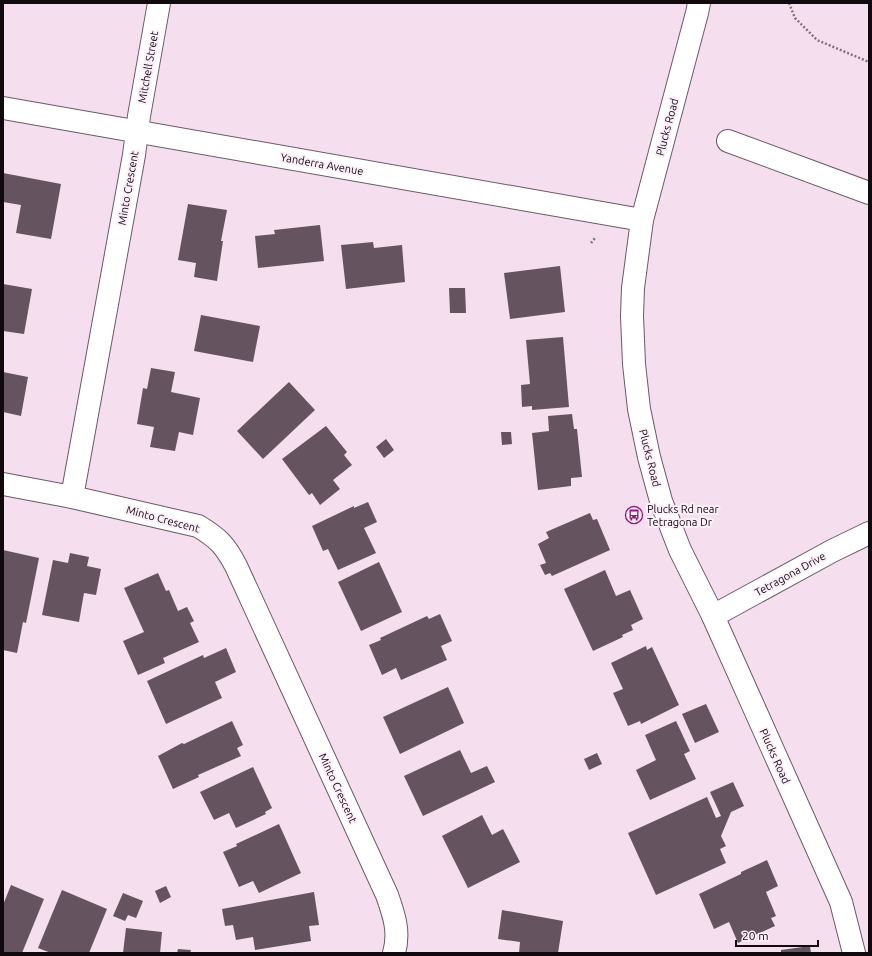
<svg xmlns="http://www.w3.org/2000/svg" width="872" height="956" viewBox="0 0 872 956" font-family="Ubuntu,sans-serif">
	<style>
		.building { fill: #655360 }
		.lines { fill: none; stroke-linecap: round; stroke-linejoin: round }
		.minor-casing { stroke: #6c5967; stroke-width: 24 }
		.path { stroke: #82747e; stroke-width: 2.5; stroke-dasharray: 2 2; stroke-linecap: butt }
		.minor { stroke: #fff; stroke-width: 22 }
		.labels { text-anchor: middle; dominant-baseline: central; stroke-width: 4; stroke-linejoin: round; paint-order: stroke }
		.street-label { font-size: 11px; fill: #10090e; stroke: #fdeff9 }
		.poi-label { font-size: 11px; fill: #10090e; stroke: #fdeff9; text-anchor: start }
	</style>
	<rect width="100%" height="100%" fill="#f5dfef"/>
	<g class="building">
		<path d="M3,173L61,184L51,239L16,233L21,205L3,202Z"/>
		<path d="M188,204L227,210L221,241H223L217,281L194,277L196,263L178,260Z"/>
		<path d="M320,225L324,261L258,268L255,236L275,234L274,230Z"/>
		<path d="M373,242L374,248L402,245L405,282L346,289L341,245Z"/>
		<path d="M560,266L565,312L510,319L504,273Z"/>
		<path d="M3,284L32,289L24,334L3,331Z"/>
		<path d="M449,288H465L466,313H450Z"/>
		<path d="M201,315L260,326L253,362L194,351Z"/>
		<path d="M563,337L569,407L532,410V406L522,407L521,385L530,384L526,340Z"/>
		<path d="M151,368L175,372L171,392L200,398L193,435L179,432L175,451L150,447L154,427L137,424L143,388L147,389Z"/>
		<path d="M3,372L28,377L21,416L3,412Z"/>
		<path d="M289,382L315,410L263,459L237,431Z"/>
		<path d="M572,414L574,429H577L582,477L571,478V486L538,490L532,433L549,431L548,416Z"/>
		<path d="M326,426L347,452L344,455L352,465L333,480L340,489L320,505L312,493L309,495L282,459Z"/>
		<path d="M501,432H511L512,444L502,445Z"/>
		<path d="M386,439L394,450L384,458L376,447Z"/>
		<path d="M368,502L377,522L364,528L376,553L338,570L328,549L323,551L312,526L354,506V508Z"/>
		<path d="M590,513L593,520L597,519L610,550L552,576L550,573L545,575L540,565L546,563L538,544L549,538L546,532Z"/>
		<path d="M3,550L39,558L26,623L23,622L17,653L3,650Z"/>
		<path d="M70,553L89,557L87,566L101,569L96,595L84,593L79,622L42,615L53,560L68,563Z"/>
		<path d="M379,562L402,612L361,631L338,582Z"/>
		<path d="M605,570L616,596L630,590L643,619L631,625L633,630L622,635L623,637L593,651L564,589Z"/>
		<path d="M158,573L166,591L169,590L178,611L187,607L194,621L190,623L199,642L163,658L165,663L138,675L123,641L144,632L124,588Z"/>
		<path d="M440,614L452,641L441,646L447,660L401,680L396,668L382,675L369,645L381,640L380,638L427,616L429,619Z"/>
		<path d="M646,646L647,650L652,647L679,705L641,724L640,721L628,726L613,693L623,689L611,663Z"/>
		<path d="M226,648L236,672L215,682L222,698L166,724L147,681L203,655L204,658Z"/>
		<path d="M448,687L464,723L400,754L383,717Z"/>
		<path d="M706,704L719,732L695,743L682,714Z"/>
		<path d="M232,721L243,745L237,748L241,756L198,775L199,777L173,789L158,756L182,743L184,744Z"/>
		<path d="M676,721L690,751L684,754L696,779L650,800L636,770L656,760L645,735Z"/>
		<path d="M460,750L471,773L487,766L495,782L423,816L404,776Z"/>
		<path d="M597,753L602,764L589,770L584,759Z"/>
		<path d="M253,767L272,808L265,812L266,814L236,828L229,813L214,820L200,792Z"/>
		<path d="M733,782L744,806L731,812L721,836L726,846L720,849L726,863L656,895L628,833L707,797L716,818L721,816L710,792Z"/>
		<path d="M482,815L492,835L503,829L520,862L468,888L442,836Z"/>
		<path d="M279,824L301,873L259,893L253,881L239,887L223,852L237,846L236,844Z"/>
		<path d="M767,860L778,886L766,892L776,916L771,918L775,926L738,943L729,922L714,929L699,894L741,874V872Z"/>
		<path d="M11,885L44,899L22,953H3V905Z"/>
		<path d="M166,886L171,897L160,903L155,891Z"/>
		<path d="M62,890L107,909L89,953H51L38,948Z"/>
		<path d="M314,892L319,925L309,926L311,941L255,950L253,937L236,940L233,925L225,926L222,909Z"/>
		<path d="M123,893L143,901L136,918L128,915L125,921L113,916Z"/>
		<path d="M502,910L563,921L558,953H519L520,942L498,939Z"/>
		<path d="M126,928L162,932L160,953H123Z"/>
		<path d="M810,946L811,953H781V950Z"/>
		<path d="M178,949L191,950L190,953H177Z"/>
	</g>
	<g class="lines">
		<g class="minor-casing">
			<g id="minor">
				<path d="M699,3L697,13L642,220L633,288L632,316L634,364L639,409L649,457L661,501L680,550L713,616L841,902L854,953"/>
				<path d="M3,108L642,220"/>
				<path d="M728,141L869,193"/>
				<path d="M3,484L72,497L198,526C218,538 225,545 236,566L387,895C394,915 400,932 394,953"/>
				<path d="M72,497L134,155L139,116L159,3"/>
				<path d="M713,616L832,551L869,533"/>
			</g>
		</g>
		<g class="path">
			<path d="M789,3L795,18L817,40L869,62"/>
			<path d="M591,243L595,238"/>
		</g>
		<use href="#minor" class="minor"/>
	</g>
	<defs>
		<g id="bus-ring" transform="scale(0.9)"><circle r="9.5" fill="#fdeff9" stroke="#8d1a7b" stroke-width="1.5"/><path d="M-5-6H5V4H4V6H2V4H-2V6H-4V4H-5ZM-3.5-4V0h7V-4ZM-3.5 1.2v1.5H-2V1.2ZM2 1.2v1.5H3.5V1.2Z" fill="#8d1a7b"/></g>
	</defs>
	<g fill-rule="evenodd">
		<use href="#bus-ring" x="634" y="515"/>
	</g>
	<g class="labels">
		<g class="street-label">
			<text transform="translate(148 67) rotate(-80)">Mitchell Street</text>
			<text transform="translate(667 127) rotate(-75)">Plucks Road</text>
			<text transform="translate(322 164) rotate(10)">Yanderra Avenue</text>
			<text transform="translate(128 188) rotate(-80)">Minto Crescent</text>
			<text transform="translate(650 458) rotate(76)">Plucks Road</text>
			<text transform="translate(163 519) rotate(15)">Minto Crescent</text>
			<text transform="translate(790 574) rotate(-29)">Tetragona Drive</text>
			<text transform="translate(775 756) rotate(66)">Plucks Road</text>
			<text transform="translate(338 788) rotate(65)">Minto Crescent</text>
		</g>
		<g class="poi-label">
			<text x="647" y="509">Plucks Rd near<tspan x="647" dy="13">Tetragona Dr</tspan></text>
		</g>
	</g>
	<rect width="872" height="956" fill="none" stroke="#10090e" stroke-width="8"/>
	<path d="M736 940v6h82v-6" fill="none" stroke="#10090e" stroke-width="2"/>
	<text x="742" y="940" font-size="12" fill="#10090e" stroke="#fdeff9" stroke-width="3" paint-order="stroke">20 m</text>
</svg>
